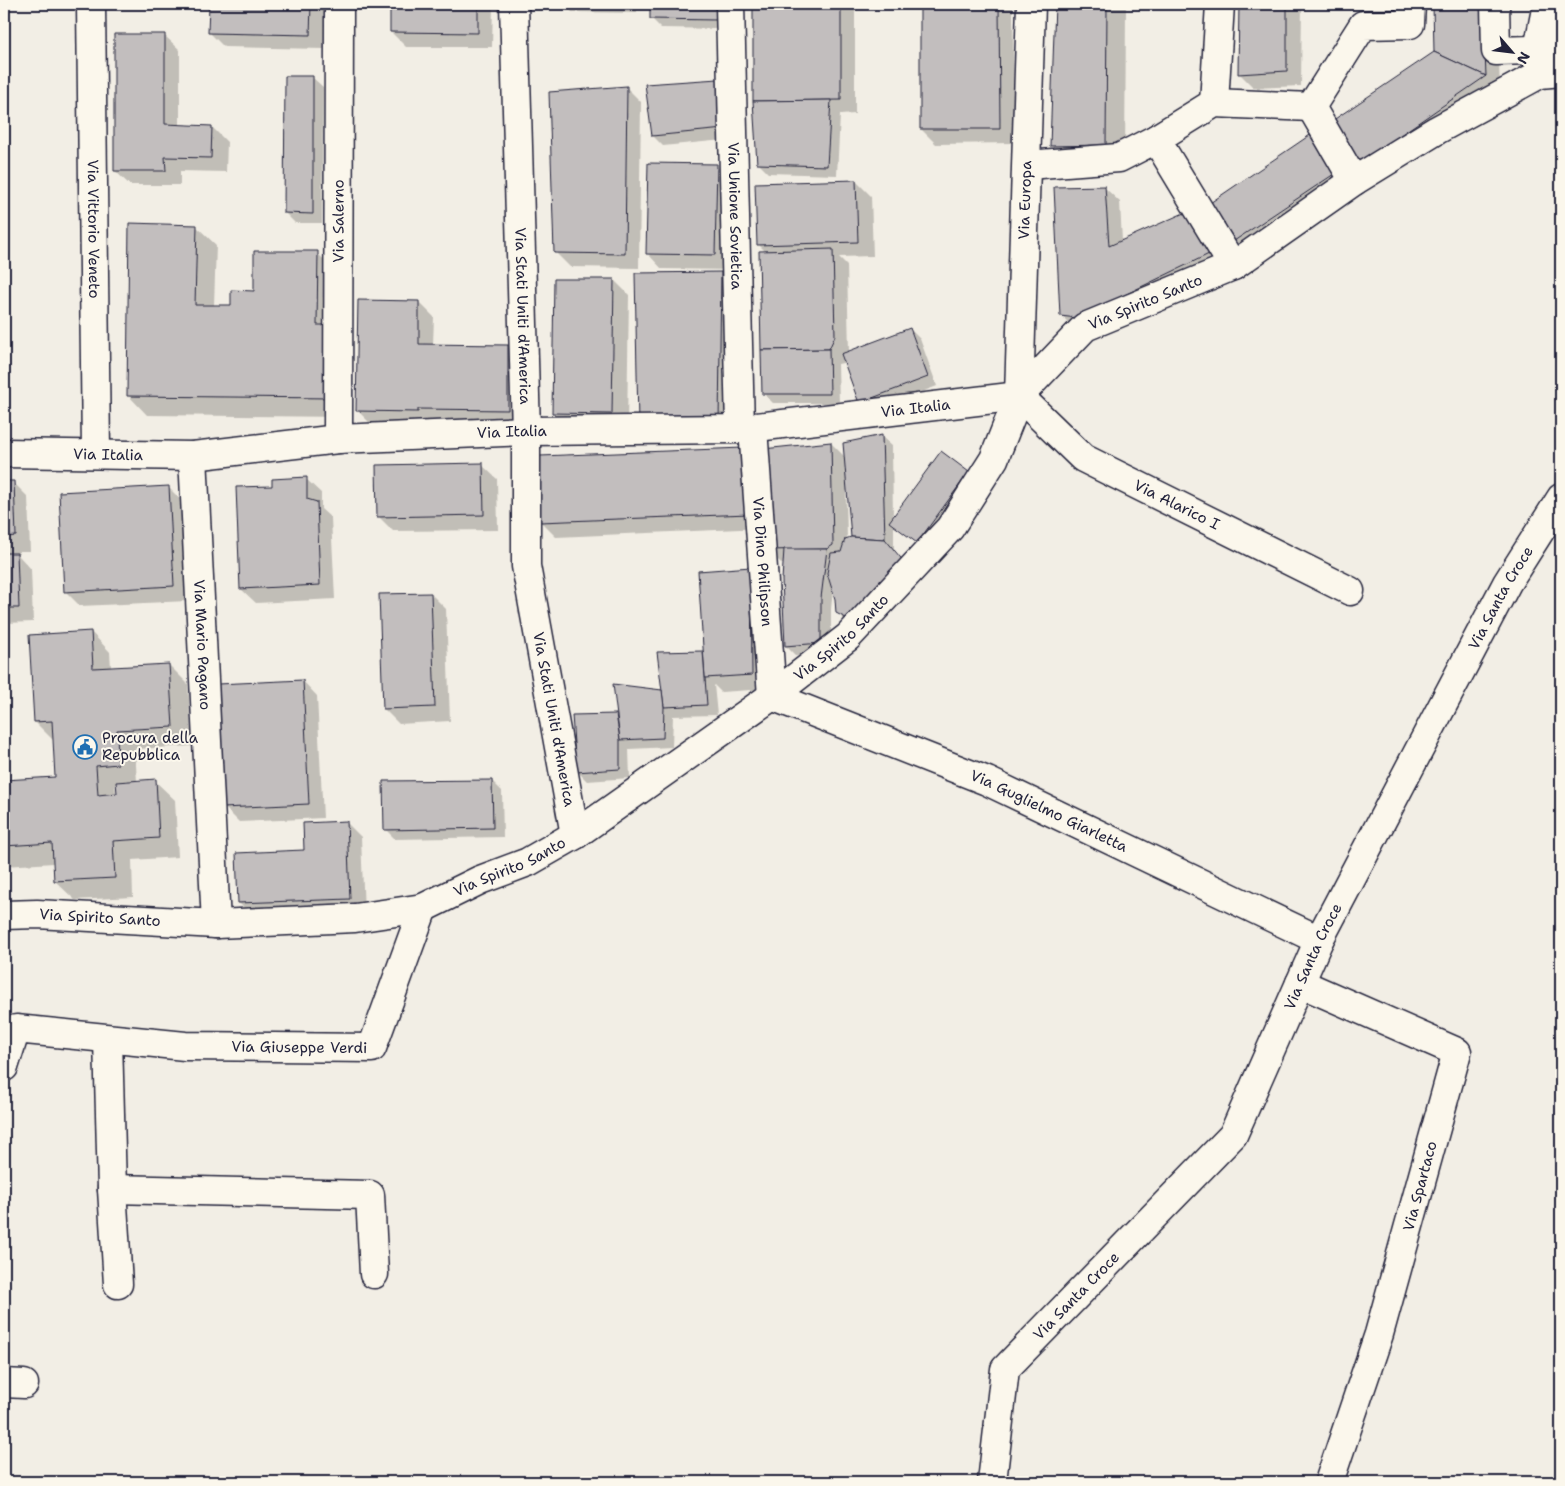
<svg xmlns="http://www.w3.org/2000/svg" width="1565" height="1486" viewBox="0 0 1565 1486" font-family="'Shantell Sans',sans-serif">
	<style>
		.shadow { fill: #0003; fill-rule: evenodd }
		.building { fill: #c2bebe; stroke: #22223b }
		.lines { fill: none; stroke-linecap: round; stroke-linejoin: round }
		.pedestrian-casing { stroke: #22223b; stroke-width: 31 }
		.minor-casing { stroke: #22223b; stroke-width: 31 }
		.pedestrian { stroke: #fbf7ec; stroke-width: 28 }
		.minor { stroke: #fbf7ec; stroke-width: 28 }
		.labels { text-anchor: middle; dominant-baseline: central; stroke-width: 4; stroke-linejoin: round; paint-order: stroke }
		.street-label { font-size: 15px; fill: #22223b; stroke: #fbf7ec }
		.poi-label { font-size: 15px; fill: #22223b; stroke: #fbf7ec; text-anchor: start }
	</style>
	<rect width="100%" height="100%" fill="#f2eee5"/>
	<filter id="ink" filterUnits="userSpaceOnUse"><feTurbulence type="fractalNoise" baseFrequency=".02" numOctaves="2"/><feDisplacementMap in="SourceGraphic" scale="10" xChannelSelector="R" yChannelSelector="G"/><feConvolveMatrix kernelMatrix="1 2 1 2 8 2 1 2 1" color-interpolation-filters="sRGB"/></filter>
	<g filter="url(#ink)">
		<g class="shadow">
			<path d="M210,4H325L324,49L224,47L209,32Z"/>
			<path d="M392,4H493L492,47H406L391,32Z"/>
			<path d="M564,4H637V13L572,12Z"/>
			<path d="M651,4H726V29L661,28L651,18Z"/>
			<path d="M755,4H855V114L840,115L837,175L768,173L758,163L755,101Z"/>
			<path d="M921,4H1013L1014,143L936,144L921,129Z"/>
			<path d="M1056,4H1128L1126,7L1125,164L1070,165L1051,145Z"/>
			<path d="M1241,4H1302L1301,86L1254,88L1239,73Z"/>
			<path d="M1434,4H1497L1500,91L1355,166L1435,53Z"/>
			<path d="M165,36L180,50V126L212,127L227,142L226,172L180,171V185H130L115,171Z"/>
			<path d="M313,78L323,87L322,223H295L285,213Z"/>
			<path d="M718,80L733,139L663,146L653,136Z"/>
			<path d="M626,87L641,102L639,268L570,267L555,252Z"/>
			<path d="M1310,136L1324,151L1348,189L1247,257L1232,242Z"/>
			<path d="M4,143L6,146V214L4,213Z"/>
			<path d="M716,165L731,180L730,270L662,269L648,254Z"/>
			<path d="M856,181L871,196L873,256L839,257L847,265L849,352L910,329L920,339L937,386L870,412L845,360L843,363L838,364L839,403H773L763,393L766,252L758,244Z"/>
			<path d="M1105,188L1120,202L1122,241L1193,211L1225,268L1076,331L1062,316Z"/>
			<path d="M196,226L216,245L214,306H232L317,253L337,272L350,417L147,415L128,395Z"/>
			<path d="M721,273L736,288L733,436L654,437Z"/>
			<path d="M614,280L629,295L627,428L568,427L553,413Z"/>
			<path d="M419,302L434,317L433,345L508,346L523,361L522,424L372,425L358,411Z"/>
			<path d="M882,437L892,446L893,518L941,453L968,473L978,483L927,551L894,525V550L847,623L837,612L836,599L833,589L831,609V652L796,656L786,646L784,564H782L767,549L831,443L846,458ZM846,491H848L852,538L847,540Z"/>
			<path d="M742,449L763,528L556,537L541,522Z"/>
			<path d="M482,465L497,479L498,530L393,531L378,516Z"/>
			<path d="M306,479L321,493V509L331,518L335,599L256,603L241,589L274,487Z"/>
			<path d="M13,482L28,497L30,551H19V556L31,569L33,622L4,623V483Z"/>
			<path d="M168,487L183,502L188,601L80,606L65,591Z"/>
			<path d="M751,568L766,689L721,692L714,685L717,715L673,716L672,747L629,749L630,778L587,781L578,772L573,717L618,715L663,691L703,652L705,654Z"/>
			<path d="M431,594L446,609L450,721L399,724L384,709Z"/>
			<path d="M91,632L110,652L111,668L169,665L188,684L192,746L135,749L137,782L155,781L175,800L178,857L132,860L133,897L75,900L55,881L54,863L4,866V781L56,778L54,741L35,722ZM115,784H118V794H116Z"/>
			<path d="M303,681L317,696L323,818L239,822L224,807Z"/>
			<path d="M492,781L502,791L503,837L395,839L385,829Z"/>
			<path d="M346,822L361,837L364,913L254,918L239,903Z"/>
		</g>
		<g class="building">
			<path d="M209,4H311L310,35L208,33Z"/>
			<path d="M390,4H478V33L390,32Z"/>
			<path d="M650,4H717L716,20L650,19Z"/>
			<path d="M753,4H841V100L753,101Z"/>
			<path d="M920,4H999L1000,129H920Z"/>
			<path d="M1055,4H1107L1106,145L1050,146Z"/>
			<path d="M1239,4H1287V71L1238,74Z"/>
			<path d="M1433,4H1483L1486,76L1434,52Z"/>
			<path d="M114,34H165V124L212,126L211,158L165,157L166,171H114Z"/>
			<path d="M1434,52L1486,76L1354,167L1326,125Z"/>
			<path d="M285,76H313V214L284,213Z"/>
			<path d="M718,79L724,129L652,136L645,84Z"/>
			<path d="M627,86L625,254L554,253L549,92Z"/>
			<path d="M831,100L827,166L757,164L753,101Z"/>
			<path d="M1310,135L1334,174L1231,243L1207,205Z"/>
			<path d="M648,163L717,164L715,255L646,254Z"/>
			<path d="M856,180L858,242L757,245L755,183Z"/>
			<path d="M1105,186L1109,246L1193,209L1211,253L1077,318L1060,316L1054,187Z"/>
			<path d="M129,223L197,225L195,305H231V290L254,291V251H318L317,325H332L331,398L127,396Z"/>
			<path d="M833,249L835,336L829,349L761,350L759,251Z"/>
			<path d="M721,272L719,422L638,423L635,273Z"/>
			<path d="M554,279H614L612,414L552,413Z"/>
			<path d="M358,300L419,301V344L508,345V410L418,409V412L356,411Z"/>
			<path d="M910,328L928,377L859,403L841,354Z"/>
			<path d="M829,349L830,394H762L761,350Z"/>
			<path d="M882,435L885,539L851,537L843,443Z"/>
			<path d="M831,442L833,545L827,549L766,550L763,449Z"/>
			<path d="M743,448L749,514L540,522V456Z"/>
			<path d="M941,451L969,472L917,543L889,522Z"/>
			<path d="M483,463L484,515L377,517L376,465Z"/>
			<path d="M307,477V499L317,502L320,585L240,589L236,487L272,486V479Z"/>
			<path d="M4,481H14L16,536L5,537V553H17L19,608H4Z"/>
			<path d="M169,486L174,586L64,592L59,492Z"/>
			<path d="M851,537L885,539L905,563L846,618L836,613L835,599L827,573L831,553L841,552L845,539Z"/>
			<path d="M784,549H827L821,598V643L785,646L782,580Z"/>
			<path d="M751,567L752,675L705,678L698,571Z"/>
			<path d="M431,593L435,707L383,709L379,594Z"/>
			<path d="M91,631L93,668L169,664L173,727L117,730L118,764L96,766L98,795L117,793L116,782L156,779L159,838L113,841L115,878L54,881L52,843L4,846V780L55,777L52,721L34,722L29,635Z"/>
			<path d="M703,651L707,705L664,707L657,652Z"/>
			<path d="M303,680L309,804L223,808L218,684Z"/>
			<path d="M613,684L662,690L664,707L663,738L620,740Z"/>
			<path d="M616,714L620,740V769L576,772L572,715Z"/>
			<path d="M492,780L493,828L384,830L383,781Z"/>
			<path d="M347,821L350,899L238,903L236,853L304,850L303,823Z"/>
		</g>
		<g class="lines">
			<g class="pedestrian-casing">
				<g id="pedestrian">
					<path d="M1214,103L1220,4"/>
					<path d="M1311,107L1354,181"/>
					<path d="M1156,139L1233,266"/>
					<path d="M1027,165L1119,158L1156,139L1214,103L1311,107L1363,25L1410,24L1411,4"/>
					<path id="s1" d="M753,428L772,696"/>
				</g>
			</g>
			<g class="minor-casing">
				<g id="minor">
					<path id="s2" d="M91,4L96,453"/>
					<path id="s3" d="M514,4L526,431V566L575,835"/>
					<path id="s4" d="M730,4L740,429"/>
					<path d="M1495,4L1496,51L1561,49"/>
					<path d="M1539,67L1538,49L1547,4"/>
					<path id="s5" d="M1019,396L1031,4"/>
					<path id="s6" d="M1019,396L1083,458L1350,591"/>
					<path id="s7" d="M338,439L339,4"/>
					<path id="s8" d="M4,453L193,456L338,439L526,431L740,429L1019,396"/>
					<path id="s9" d="M193,456L216,924"/>
					<path id="s10" d="M772,696L987,781L1319,940"/>
					<path id="s11" d="M4,915L37,914L216,924L355,918L423,908L480,880L528,862L575,835L772,696L848,637L950,528L994,459L1019,396L1085,327L1233,266L1354,181L1437,130L1540,74L1561,72"/>
					<path d="M1300,983L1457,1052L1379,1334L1329,1482"/>
					<path d="M108,1039L112,1189L118,1284"/>
					<path id="s12" d="M4,1067L16,1029L185,1046L372,1048L423,908"/>
					<path d="M112,1189L370,1195L374,1274"/>
					<path d="M4,1383L24,1384"/>
					<path id="s13" d="M992,1482L1005,1369L1233,1135L1319,940L1507,583L1561,498"/>
				</g>
			</g>
			<use href="#pedestrian" class="pedestrian"/>
			<use href="#minor" class="minor"/>
		</g>
	</g>
	<defs>
		<g id="civic-ring" transform="scale(1.25)"><circle r="9.5" fill="#fbf7ec" stroke="#1f6fb2" stroke-width="1.5"/><path d="M-.6-6.5H3V-4.5H.6V-3L4-1V1h2V6H-6V1h2V-1L-.6-3ZM-1.2 2.5V6h2.4V2.5Z" fill="#1f6fb2"/></g>
	</defs>
	<g fill-rule="evenodd">
		<use href="#civic-ring" x="85" y="747"/>
	</g>
	<g class="labels">
		<g class="street-label">
			<text stroke="none"><textPath href="#s5" startOffset="196">Via Europa</textPath></text>
			<text stroke="none"><textPath href="#s4" startOffset="212">Via Unione Sovietica</textPath></text>
			<text stroke="none"><textPath href="#s7" startOffset="218">Via Salerno</textPath></text>
			<text stroke="none"><textPath href="#s2" startOffset="225">Via Vittorio Veneto</textPath></text>
			<text stroke="none"><textPath href="#s11" startOffset="1386">Via Spirito Santo</textPath></text>
			<text stroke="none"><textPath href="#s3" startOffset="312">Via Stati Uniti d'America</textPath></text>
			<text stroke="none"><textPath href="#s8" startOffset="914">Via Italia</textPath></text>
			<text stroke="none"><textPath href="#s8" startOffset="509">Via Italia</textPath></text>
			<text stroke="none"><textPath href="#s8" startOffset="104">Via Italia</textPath></text>
			<text stroke="none"><textPath href="#s6" startOffset="194">Via Alarico I</textPath></text>
			<text stroke="none"><textPath href="#s1" startOffset="134">Via Dino Philipson</textPath></text>
			<text stroke="none"><textPath href="#s13" startOffset="1041">Via Santa Croce</textPath></text>
			<text stroke="none"><textPath href="#s11" startOffset="921">Via Spirito Santo</textPath></text>
			<text stroke="none"><textPath href="#s9" startOffset="189">Via Mario Pagano</textPath></text>
			<text stroke="none"><textPath href="#s3" startOffset="718">Via Stati Uniti d'America</textPath></text>
			<text stroke="none"><textPath href="#s10" startOffset="300">Via Guglielmo Giarletta</textPath></text>
			<text stroke="none"><textPath href="#s11" startOffset="516">Via Spirito Santo</textPath></text>
			<text stroke="none"><textPath href="#s11" startOffset="96">Via Spirito Santo</textPath></text>
			<text stroke="none"><textPath href="#s13" startOffset="636">Via Santa Croce</textPath></text>
			<text stroke="none"><textPath href="#s12" startOffset="324">Via Giuseppe Verdi</textPath></text>
			<text transform="translate(1420 1186) rotate(-75)">Via Spartaco</text>
			<text stroke="none"><textPath href="#s13" startOffset="216">Via Santa Croce</textPath></text>
		</g>
		<g class="poi-label">
			<text x="102" y="738">Procura della<tspan x="102" dy="17">Repubblica</tspan></text>
		</g>
	</g>
	<rect width="1565" height="1486" fill="none" stroke="#fbf7ec" stroke-width="20"/>
	<rect x="10" y="10" width="1545" height="1466" fill="none" stroke="#22223b" stroke-width="2" filter="url(#ink)"/>
	<g transform="translate(1512 52) rotate(118)" stroke="#fbf7ec" stroke-width="4" paint-order="stroke">
	<path d="M0-4L9 19L0 12L-9 19Z" fill="#22223b"/>
	<text y="-8" font-size="14" font-weight="bold" text-anchor="middle" fill="#22223b">N</text>
	</g>
</svg>
